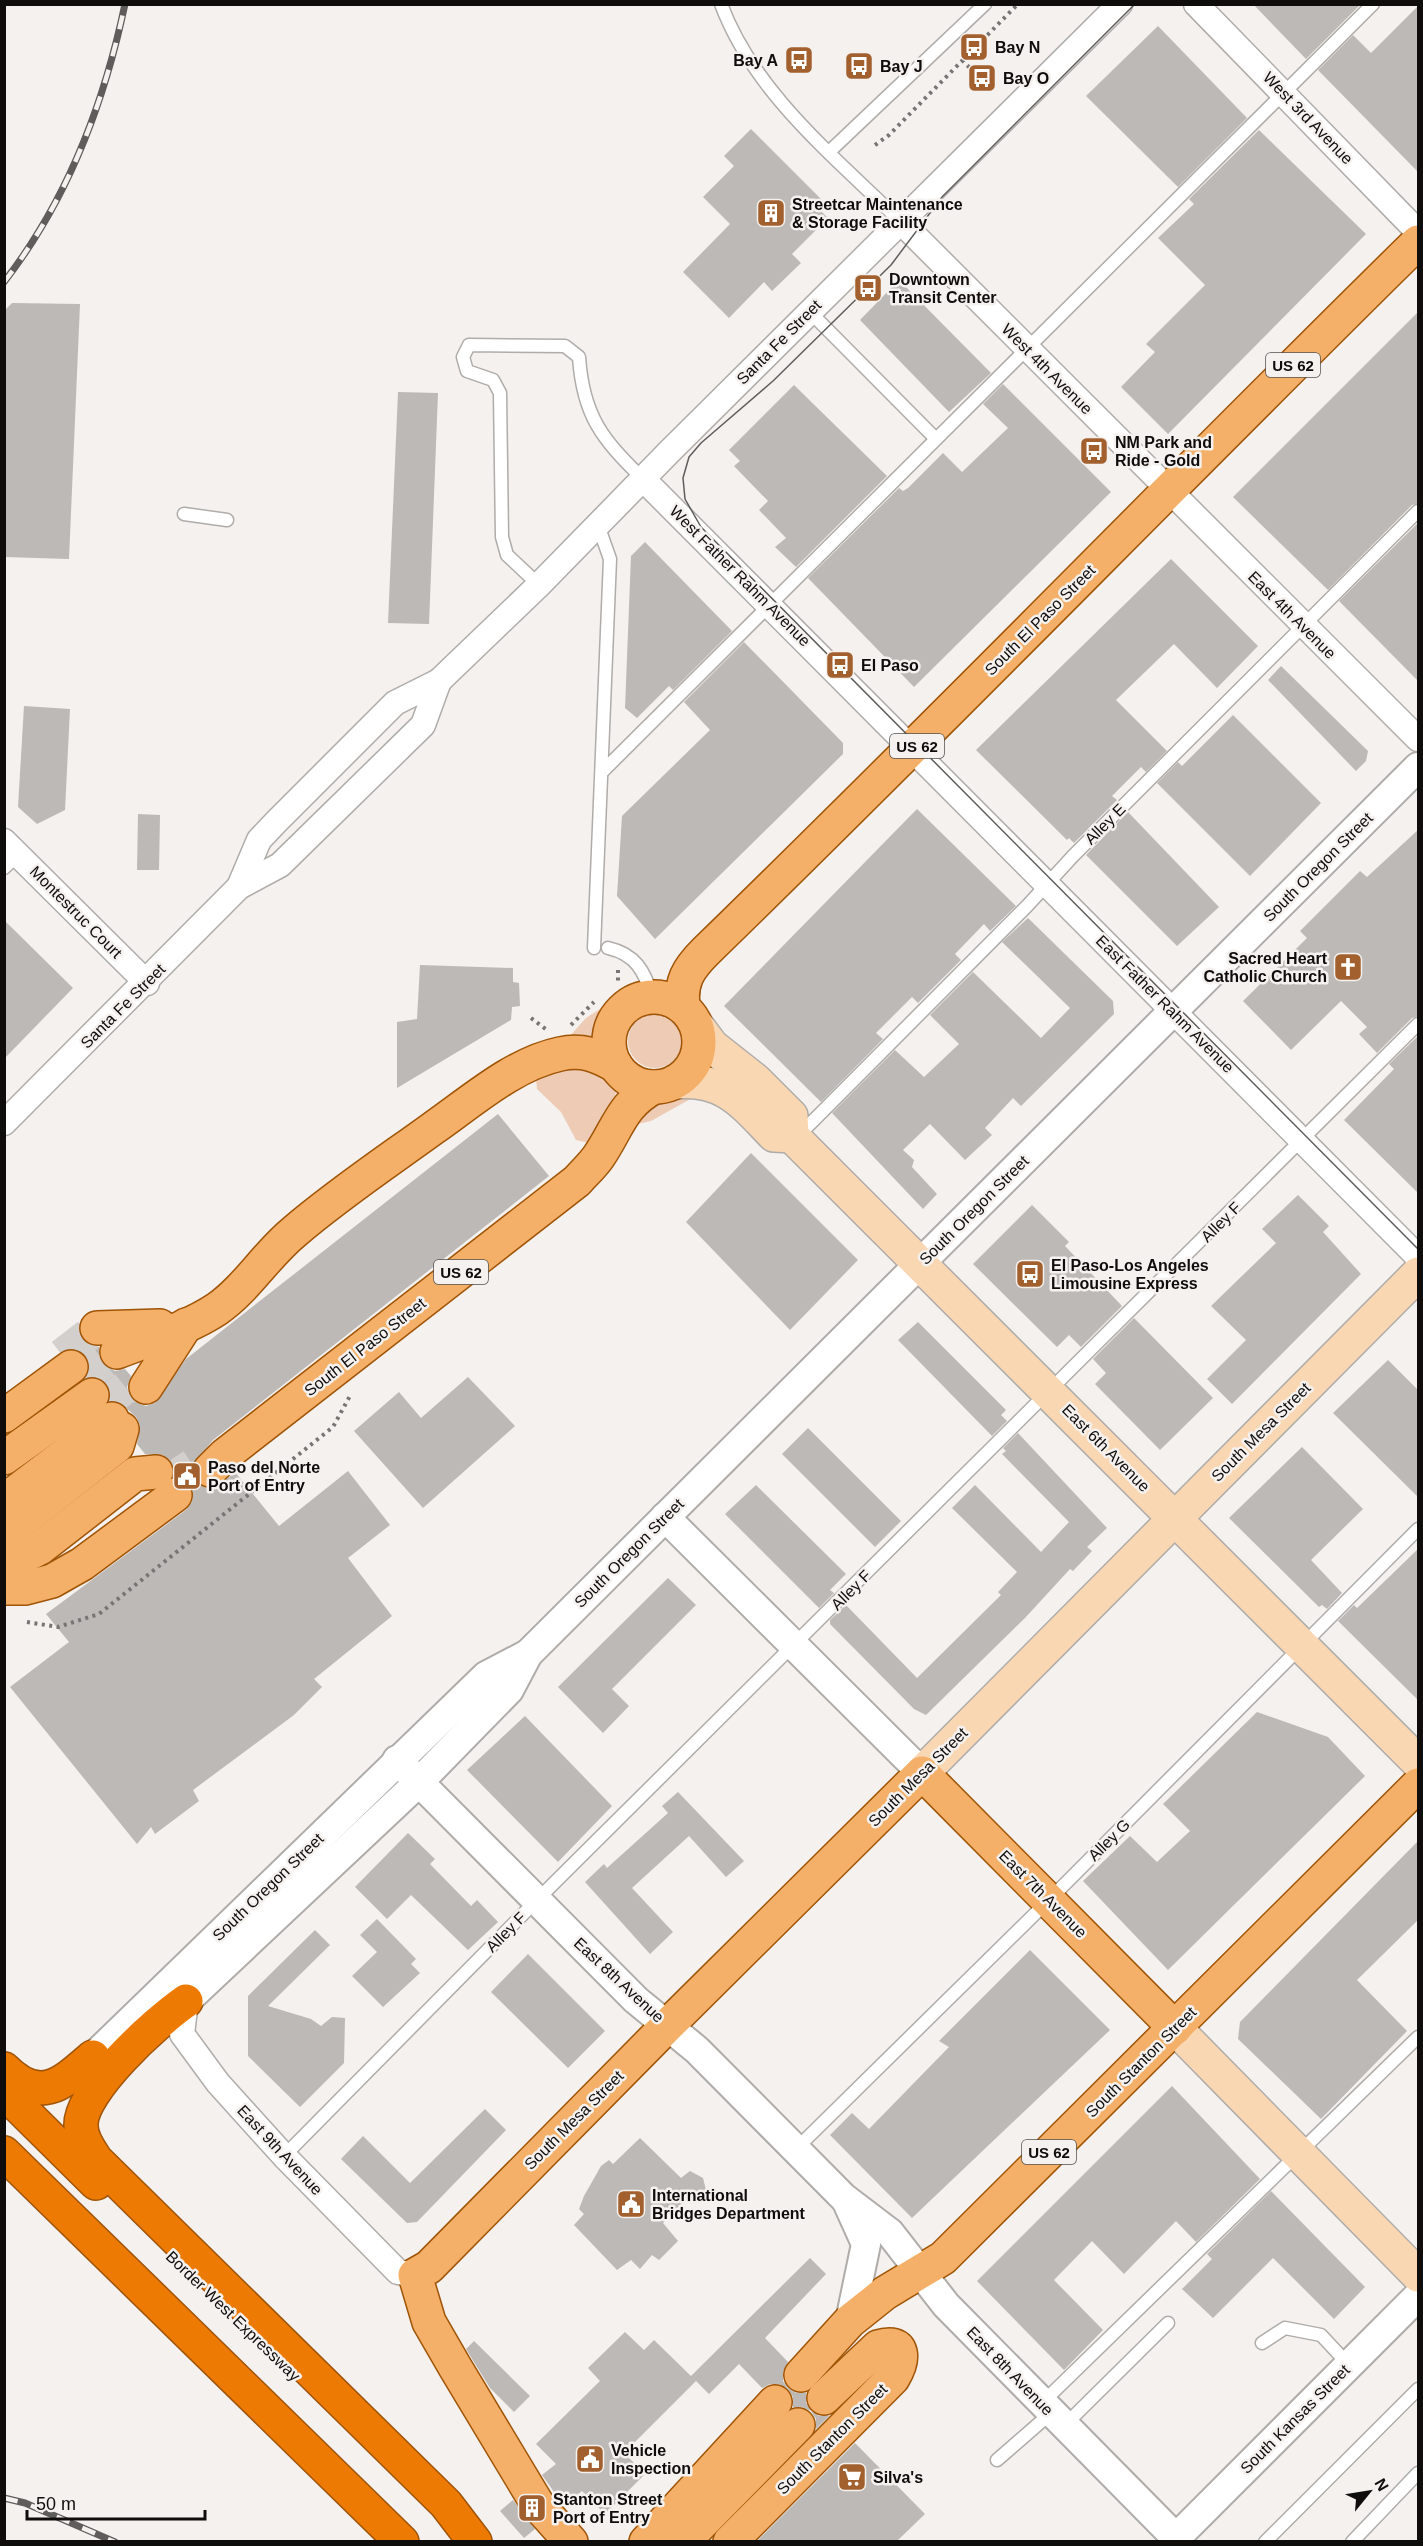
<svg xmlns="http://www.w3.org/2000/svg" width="1423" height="2546" viewBox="0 0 1423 2546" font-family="Arial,sans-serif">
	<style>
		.green { fill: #eecbb4 }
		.building { fill: #bcb9b6 }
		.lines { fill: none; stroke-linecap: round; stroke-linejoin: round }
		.primary-tunnel { stroke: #d2cfcc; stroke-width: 33; stroke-dasharray: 33 16; stroke-linecap: butt }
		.service-casing { stroke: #afaca9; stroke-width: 15 }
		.minor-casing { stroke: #afaca9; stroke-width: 27 }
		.tertiary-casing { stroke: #afaca9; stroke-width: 32 }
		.secondary-casing { stroke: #afaca9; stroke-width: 36 }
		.primary-casing { stroke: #9f5406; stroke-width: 36 }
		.motorway-casing { stroke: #9f5406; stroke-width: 36 }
		.path { stroke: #777573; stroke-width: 4; stroke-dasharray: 3 4.5; stroke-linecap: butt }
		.service { stroke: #fff; stroke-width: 12 }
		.minor { stroke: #fff; stroke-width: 24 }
		.tertiary { stroke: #fff; stroke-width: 28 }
		.secondary { stroke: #fad7b3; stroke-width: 33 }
		.primary { stroke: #f4b068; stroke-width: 33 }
		.motorway { stroke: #ed7b03; stroke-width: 33 }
		.tram { stroke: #5f5d5b; stroke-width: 1.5 }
		.rail-casing { stroke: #5f5d5b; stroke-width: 7 }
		.rail { stroke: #f4f1ee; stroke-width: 4.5; stroke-dasharray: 14; stroke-linecap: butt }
		.labels { text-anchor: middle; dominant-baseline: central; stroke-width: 5; stroke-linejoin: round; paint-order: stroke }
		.shield { fill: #f4f1ee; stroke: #535150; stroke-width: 1.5 }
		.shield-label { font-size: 15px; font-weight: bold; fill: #0e0d0c }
		.poi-label { font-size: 16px; font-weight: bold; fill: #0e0d0c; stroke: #f4f1ee; text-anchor: start }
		.street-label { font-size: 16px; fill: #0e0d0c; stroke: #f4f1ee }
	</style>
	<rect width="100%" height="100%" fill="#f4f1ee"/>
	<g class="green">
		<path d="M603,1007L609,1009L599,1033L585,1041L569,1037L586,1018Z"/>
		<circle cx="655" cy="1041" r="27"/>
		<path d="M573,1062C583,1066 600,1070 608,1077C630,1095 599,1127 589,1143L576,1140L561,1112L537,1089L536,1079Z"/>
		<path d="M665,1096L694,1097L651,1121L634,1125L629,1118Z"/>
	</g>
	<g class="building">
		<path d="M1253,4H1361L1306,59Z"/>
		<path d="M1419,5V173L1318,70L1353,35L1371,53Z"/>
		<path d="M1158,26L1247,118L1178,187L1086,96Z"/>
		<path d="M751,129L824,202L819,209L828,218L792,254L801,263L772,291L764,282L729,318L683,272L730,224L703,197L734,166L724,156Z"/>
		<path d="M1259,130L1366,234L1168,434L1121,387L1155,352L1146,344L1205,285L1158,238L1194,204L1189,199Z"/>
		<path d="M899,280L991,373L949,412L860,320Z"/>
		<path d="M12,303L80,304L69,559L4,557V311Z"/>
		<path d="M1419,311V503L1412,505L1328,590L1233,497Z"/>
		<path d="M1003,384L1111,492L914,687L808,578L899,488L903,491L908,488L943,453L962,472L1008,428L983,404Z"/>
		<path d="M794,385L887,476L796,567L775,547L786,538L759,510L768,501L734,466L740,461L729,450Z"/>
		<path d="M398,392L438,393L429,624L388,623Z"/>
		<path d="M1419,522V682L1339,601Z"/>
		<path d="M645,542L732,631L673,690L669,686L637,718L625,708L631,556Z"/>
		<path d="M1171,559L1258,646L1217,688L1174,644L1116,700L1167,751L1146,772L1141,767L1112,796L1117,800L1074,843L1069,838L1067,840L976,750Z"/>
		<path d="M744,642L843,743V754L655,939L617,896L622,816L710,730L684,702Z"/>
		<path d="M1281,666L1368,751L1366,761L1356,771L1268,680Z"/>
		<path d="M24,706L70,709L65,810L37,824L18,807Z"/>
		<path d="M1233,715L1321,803L1250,876L1157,783L1178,762L1182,766Z"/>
		<path d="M917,809L1016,906L990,931L984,924L955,954L961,960L918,1003L912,997L876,1033L883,1039L821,1102L724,1006Z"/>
		<path d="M1128,812L1219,907L1177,946L1086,855Z"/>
		<path d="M138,814L160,815L159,870H137Z"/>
		<path d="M1419,829V1016L1412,1018L1377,1053L1359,1034L1367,1027L1341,1001L1291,1050L1243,1001L1307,938L1300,931L1360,871L1367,877Z"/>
		<path d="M1028,918L1113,1001L1114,1014L1021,1106L1013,1098L985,1128L992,1135L965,1160L930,1124L903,1150L914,1160L912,1167L937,1194L923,1209L832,1113L895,1050L924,1077L959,1044L930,1015L973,972L1041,1038L1070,1008L1002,942Z"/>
		<path d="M4,920L73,988L4,1059Z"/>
		<path d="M420,965L513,968V982L519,983L520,1006L512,1007L511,1020L397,1088V1022L417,1019Z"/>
		<path d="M1419,1035V1194L1344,1120L1394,1069L1389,1064Z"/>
		<path d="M498,1114L549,1176L213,1440L192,1466V1474L196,1483L206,1488H215L235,1472L279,1526L348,1471L390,1525L348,1558L392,1616L314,1679L322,1687L294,1715L193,1790L199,1801L155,1834L151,1827L137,1844L10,1687L69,1642L46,1614L186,1510L192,1502L193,1492L190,1483L183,1478L174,1476L171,1461L163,1455L145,1454L137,1444L140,1425L136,1417L120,1402L110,1400L108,1385L100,1378H85L90,1366L86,1356L78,1350L63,1351L81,1337L89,1345L99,1347V1358L105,1366L115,1371L125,1369L131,1376L127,1387L129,1395L135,1402L146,1406L155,1403L186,1359Z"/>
		<path d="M751,1153L858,1260L790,1330L686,1222Z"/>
		<path d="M1298,1195L1329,1226L1323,1232L1361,1274L1232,1404L1207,1379L1246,1340L1211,1306L1276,1243L1262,1229Z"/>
		<path d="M1032,1205L1069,1242L1065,1246L1122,1306L1081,1347L1069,1335L1057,1347L973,1264Z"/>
		<path d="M1134,1318L1213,1398L1160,1450L1095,1384L1106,1373L1093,1359Z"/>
		<path d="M918,1322L1006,1410L1001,1415L1007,1421L992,1436L898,1340Z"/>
		<path d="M1388,1360L1419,1391V1498L1333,1413Z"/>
		<path d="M468,1377L515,1426L423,1508L354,1431L399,1392L421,1418Z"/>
		<path d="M808,1428L901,1521L875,1547L782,1454Z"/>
		<path d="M1018,1433L1107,1528L1087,1547L1092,1551L1073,1571L1070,1569L1025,1618L926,1715L914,1709L830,1624V1620L846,1605L917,1678L1001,1595L998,1592L1017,1572L952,1508L975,1485L1041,1552L1069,1522L1002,1454L1006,1451L1003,1448Z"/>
		<path d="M1302,1447L1363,1509L1311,1560L1342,1593L1327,1609L1322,1605L1319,1607L1229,1518Z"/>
		<path d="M756,1485L846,1574L830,1590L834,1593L819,1608L725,1514Z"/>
		<path d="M1419,1548V1701L1338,1621L1354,1605L1357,1608Z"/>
		<path d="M668,1578L696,1605L612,1689L629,1706L603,1733L558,1687Z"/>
		<path d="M1257,1712L1328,1737L1365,1776L1168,1970L1083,1881L1130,1836L1157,1862L1190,1831L1163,1804Z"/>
		<path d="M525,1716L612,1806L558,1862L467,1770Z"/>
		<path d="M678,1792L744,1861L726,1877L689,1836L632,1888L673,1932L650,1954L585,1882L604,1864L607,1868L668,1813L662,1806Z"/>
		<path d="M408,1833L435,1859L430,1864L471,1906L477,1900L498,1922L468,1950L411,1895L387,1919L355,1887Z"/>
		<path d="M1419,1840V1919L1357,1980L1407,2031L1321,2119L1238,2039L1240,2022Z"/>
		<path d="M377,1919L416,1959L411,1964L420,1973L383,2007L352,1976L377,1952L360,1935Z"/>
		<path d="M315,1930L330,1945L268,2006L311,2019L321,2026L332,2017L345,2018L344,2063L300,2107L248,2056V1996Z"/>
		<path d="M1030,1950L1110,2030L912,2218L830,2135L852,2113L869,2129L949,2047L939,2041Z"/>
		<path d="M528,1954L605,2031L568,2068L491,1992Z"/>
		<path d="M1172,2086L1260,2179L1196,2242L1176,2221L1124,2274L1092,2241L1054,2280L1103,2330L1064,2370L977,2281Z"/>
		<path d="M485,2109L506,2130L417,2222L407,2223L341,2159L363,2136L410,2183Z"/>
		<path d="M640,2138L681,2178L690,2171L703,2178L706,2190L696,2199L689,2196L663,2223L678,2241L659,2260L652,2255L640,2269L631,2260L617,2270L574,2225L584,2214L579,2209L584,2196L601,2166L609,2160L613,2164Z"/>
		<path d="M1271,2191L1365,2287L1334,2319L1273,2258L1213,2318L1182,2289L1212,2259L1207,2254Z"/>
		<path d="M810,2258L826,2274L765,2338L788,2362L783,2372V2381L788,2388L796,2393H806V2403L811,2411L819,2416H829L816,2429V2419L811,2411L802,2407H793V2397L787,2388L779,2384H770L762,2388L739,2364L709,2394L696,2381L624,2453L645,2474L605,2514L582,2491L564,2506L542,2475L556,2464L536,2444L600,2381L588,2368L625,2332L644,2350L654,2340L691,2376Z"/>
		<path d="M474,2341L530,2396L514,2412L490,2388L466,2349Z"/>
		<path d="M855,2443L925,2514L897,2541H757Z"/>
		<path d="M513,2500L535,2529L524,2538L500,2511Z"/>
	</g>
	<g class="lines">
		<g class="primary-tunnel">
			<path d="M62,1355L97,1328"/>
			<path d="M78,1382L117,1352"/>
			<path d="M100,1408L138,1377"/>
			<path d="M165,1483L202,1459"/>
		</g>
		<g class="service-casing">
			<g id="service">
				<path d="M721,4C754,93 835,157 901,222"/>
				<path d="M830,151L985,4"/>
				<path d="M810,312L936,439"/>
				<path d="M184,514L227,520"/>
				<path d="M539,585L507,555L502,537L500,393L493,380L467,371L463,357L469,345L565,346L579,357C583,416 602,439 643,479"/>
				<path d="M603,771L1373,4"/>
				<path d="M4,868L18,855"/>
				<path d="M594,948L610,559L598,525"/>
				<path d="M608,948C635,954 645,971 652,997"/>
				<path d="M798,1136L1027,906L1073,856L1418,511"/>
				<path d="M796,2149L1049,1900L1418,1529"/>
				<path d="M284,2156L537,1900L1418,1024"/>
				<path d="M1262,2343L1285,2328L1321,2335L1349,2365"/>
				<path d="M1041,2404L1418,2037"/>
				<path d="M1065,2425L1168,2323"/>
				<path d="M997,2460L1051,2413"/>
				<path d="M1265,2542L1418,2389"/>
				<path d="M1352,2542L1418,2473"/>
			</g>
		</g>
		<g class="minor-casing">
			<g id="minor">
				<path d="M1196,4L1418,232"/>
				<path d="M901,222L1418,739"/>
				<path d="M643,479L1418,1257"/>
				<path d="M4,841L147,983"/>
				<path d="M239,887L259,840L276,822L395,703L439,681L539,585L669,452L1120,4"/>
				<path d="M4,1123L239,887L280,865L423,725L439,681"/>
				<path d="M186,2001L182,2034L218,2083L284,2156L398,2272L415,2275"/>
			</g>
		</g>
		<g class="tertiary-casing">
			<g id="tertiary">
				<path d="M665,1517L922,1773"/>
				<path d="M397,1760L636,2000L697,2050L844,2198L890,2233L946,2305L1180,2542"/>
				<path d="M186,2001L419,1782L509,1690L528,1654L1418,767"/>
				<path d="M93,2057L486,1676L528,1654"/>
				<path d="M847,2202L866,2244L850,2321"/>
				<path d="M1176,2538L1418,2296"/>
			</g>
		</g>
		<g class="secondary-casing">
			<g id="secondary">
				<path d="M697,1026L712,1046L755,1080L791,1116L792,1136"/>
				<path d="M675,1082C724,1077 743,1103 774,1135L792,1136"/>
				<path d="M792,1136L1418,1762"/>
				<path d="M922,1773L1418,1274"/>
				<path d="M1175,2028L1418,2275"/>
			</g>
		</g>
		<g class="primary-casing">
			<g id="primary">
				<circle cx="654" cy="1042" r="45"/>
				<path d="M683,1007C680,982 688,969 705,952C946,718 1179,477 1418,242"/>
				<path d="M97,1328L160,1326"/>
				<path d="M117,1352C150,1339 187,1329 217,1309C246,1289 266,1255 294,1232C337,1195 385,1163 432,1129C471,1102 513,1064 560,1054C582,1049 597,1055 616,1066"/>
				<path d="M146,1387L186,1325"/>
				<path d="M4,1416L71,1367"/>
				<path d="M4,1458L92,1395"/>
				<path d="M210,1470L225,1455L577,1181C584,1173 593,1165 599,1156C618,1128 622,1104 654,1087"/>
				<path d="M4,1501L112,1419"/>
				<path d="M4,1535L117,1446L122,1429"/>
				<path d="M4,1566L40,1548L135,1474L156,1472"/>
				<path d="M4,1588H25L52,1581L82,1564L175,1495"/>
				<path d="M801,2375L850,2321L885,2293L943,2258L1418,1785"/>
				<path d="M571,2542L538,2505L455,2367L429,2322L415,2275L429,2267L667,2026L922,1773L1175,2028"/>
				<path d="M646,2542L775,2402"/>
				<path d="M683,2542L798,2425"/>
				<path d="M730,2542L893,2378C904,2360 906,2338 878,2347L824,2398"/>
			</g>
		</g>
		<g class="motorway-casing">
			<g id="motorway">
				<path d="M186,2001C157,2021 79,2091 81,2126C81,2139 89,2149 96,2160L446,2504L475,2542"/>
				<path d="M4,2069C40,2105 62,2084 93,2057"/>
				<path d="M4,2092L96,2183"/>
				<path d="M4,2153L402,2542"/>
			</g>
		</g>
		<g class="path">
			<path d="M962,60L980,78"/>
			<path d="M875,145L889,135L1018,4"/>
			<path d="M618,970V985"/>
			<path d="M531,1018L547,1030"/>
			<path d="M571,1025L594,1002"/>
			<path d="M27,1622L58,1627L99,1614L333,1427L351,1394"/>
		</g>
		<use href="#service" class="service"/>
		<use href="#minor" class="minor"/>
		<use href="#tertiary" class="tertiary"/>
		<use href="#secondary" class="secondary"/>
		<use href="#primary" class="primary"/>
		<use href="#motorway" class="motorway"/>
		<path class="tram" d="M1135,4L942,197L891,265L773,381L701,443L689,457L683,478L685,499L701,527L1418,1249"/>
		<g class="rail-casing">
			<g id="rail">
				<path d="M4,282C67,201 104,104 125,4"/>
				<path d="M4,2498L25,2503L115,2542"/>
			</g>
		</g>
		<use href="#rail" class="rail"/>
	</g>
	<defs>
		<g id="bus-square" transform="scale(1.5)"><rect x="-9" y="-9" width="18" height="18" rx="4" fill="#a3602f" stroke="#f4f1ee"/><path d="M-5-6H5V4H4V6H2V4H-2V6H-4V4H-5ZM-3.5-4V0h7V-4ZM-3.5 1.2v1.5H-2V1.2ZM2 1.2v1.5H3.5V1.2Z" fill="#fff"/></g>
		<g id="building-square" transform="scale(1.5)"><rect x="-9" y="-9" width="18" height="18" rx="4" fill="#a3602f" stroke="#f4f1ee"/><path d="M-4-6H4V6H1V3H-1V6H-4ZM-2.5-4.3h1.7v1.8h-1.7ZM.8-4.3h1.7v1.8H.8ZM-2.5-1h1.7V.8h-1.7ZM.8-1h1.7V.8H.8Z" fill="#fff"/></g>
		<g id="church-square" transform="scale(1.5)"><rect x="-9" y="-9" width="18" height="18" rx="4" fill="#a3602f" stroke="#f4f1ee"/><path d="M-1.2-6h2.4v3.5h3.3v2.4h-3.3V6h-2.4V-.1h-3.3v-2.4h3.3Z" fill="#fff"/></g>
		<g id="civic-square" transform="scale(1.5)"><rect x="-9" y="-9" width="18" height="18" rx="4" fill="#a3602f" stroke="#f4f1ee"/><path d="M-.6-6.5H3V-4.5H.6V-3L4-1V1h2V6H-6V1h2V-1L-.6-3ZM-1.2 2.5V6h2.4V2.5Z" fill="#fff"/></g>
		<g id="supermarket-square" transform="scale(1.5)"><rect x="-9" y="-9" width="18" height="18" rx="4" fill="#a3602f" stroke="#f4f1ee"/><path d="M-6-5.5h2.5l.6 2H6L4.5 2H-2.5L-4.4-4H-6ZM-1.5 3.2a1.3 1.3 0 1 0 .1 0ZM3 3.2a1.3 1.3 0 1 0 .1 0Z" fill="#fff"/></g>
	</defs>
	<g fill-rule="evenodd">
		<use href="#bus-square" x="974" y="47"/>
		<use href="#bus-square" x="799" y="60"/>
		<use href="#bus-square" x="859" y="66"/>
		<use href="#bus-square" x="982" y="78"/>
		<use href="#building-square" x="771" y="213"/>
		<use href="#bus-square" x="868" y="288"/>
		<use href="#bus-square" x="1094" y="451"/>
		<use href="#bus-square" x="840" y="665"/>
		<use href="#church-square" x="1348" y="967"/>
		<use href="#bus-square" x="1030" y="1274"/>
		<use href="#civic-square" x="187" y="1476"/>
		<use href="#civic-square" x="631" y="2204"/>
		<use href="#civic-square" x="590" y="2459"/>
		<use href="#supermarket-square" x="852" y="2477"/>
		<use href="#building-square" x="532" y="2508"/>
	</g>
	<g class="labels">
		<g class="shield">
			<rect x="1266" y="353" width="54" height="24" rx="4.5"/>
			<rect x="890" y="734" width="54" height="24" rx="4.5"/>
			<rect x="434" y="1260" width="54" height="24" rx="4.5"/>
			<rect x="1022" y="2140" width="54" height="24" rx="4.5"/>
		</g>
		<g class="shield-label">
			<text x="1293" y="365">US 62</text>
			<text x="917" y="746">US 62</text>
			<text x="461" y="1272">US 62</text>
			<text x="1049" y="2152">US 62</text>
		</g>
		<g class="poi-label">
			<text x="995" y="47">Bay N</text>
			<text x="778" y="60" text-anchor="end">Bay A</text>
			<text x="880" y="66">Bay J</text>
			<text x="1003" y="78">Bay O</text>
			<text x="792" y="204">Streetcar Maintenance<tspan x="792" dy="18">&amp; Storage Facility</tspan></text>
			<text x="889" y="279">Downtown<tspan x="889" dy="18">Transit Center</tspan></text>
			<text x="1115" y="442">NM Park and<tspan x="1115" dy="18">Ride - Gold</tspan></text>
			<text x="861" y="665">El Paso</text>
			<text x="1327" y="958" text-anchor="end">Sacred Heart<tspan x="1327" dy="18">Catholic Church</tspan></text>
			<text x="1051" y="1265">El Paso-Los Angeles<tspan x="1051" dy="18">Limousine Express</tspan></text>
			<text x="208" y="1467">Paso del Norte<tspan x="208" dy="18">Port of Entry</tspan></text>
			<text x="652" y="2195">International<tspan x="652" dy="18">Bridges Department</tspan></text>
			<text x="611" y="2450">Vehicle<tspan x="611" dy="18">Inspection</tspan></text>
			<text x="873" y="2477">Silva's</text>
			<text x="553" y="2499">Stanton Street<tspan x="553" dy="18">Port of Entry</tspan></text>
		</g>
		<g class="street-label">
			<text transform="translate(1308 118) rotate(46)">West 3rd Avenue</text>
			<text transform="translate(779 342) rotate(-45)">Santa Fe Street</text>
			<text transform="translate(1047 369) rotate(45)">West 4th Avenue</text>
			<text transform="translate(740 576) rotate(45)">West Father Rahm Avenue</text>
			<text transform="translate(1292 615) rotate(45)">East 4th Avenue</text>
			<text transform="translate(1040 620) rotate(-45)">South El Paso Street</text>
			<text transform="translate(1105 824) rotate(-45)">Alley E</text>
			<text transform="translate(1318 867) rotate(-45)">South Oregon Street</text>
			<text transform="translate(76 912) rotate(45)">Montestruc Court</text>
			<text transform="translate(1165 1004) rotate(45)">East Father Rahm Avenue</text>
			<text transform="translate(123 1006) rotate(-45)">Santa Fe Street</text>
			<text transform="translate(974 1210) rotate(-45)">South Oregon Street</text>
			<text transform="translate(1221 1222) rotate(-45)">Alley F</text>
			<text transform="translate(365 1347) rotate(-38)">South El Paso Street</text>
			<text transform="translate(1261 1432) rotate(-45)">South Mesa Street</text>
			<text transform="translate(1106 1448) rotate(45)">East 6th Avenue</text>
			<text transform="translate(629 1553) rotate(-45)">South Oregon Street</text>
			<text transform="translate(851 1590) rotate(-45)">Alley F</text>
			<text transform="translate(918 1777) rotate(-45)">South Mesa Street</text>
			<text transform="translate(1109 1840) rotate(-45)">Alley G</text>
			<text transform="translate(268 1887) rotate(-44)">South Oregon Street</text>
			<text transform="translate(1043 1894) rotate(45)">East 7th Avenue</text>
			<text transform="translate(506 1932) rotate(-45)">Alley F</text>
			<text transform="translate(619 1980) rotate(43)">East 8th Avenue</text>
			<text transform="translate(1141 2062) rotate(-45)">South Stanton Street</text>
			<text transform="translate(574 2120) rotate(-45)">South Mesa Street</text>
			<text transform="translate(280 2150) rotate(47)">East 9th Avenue</text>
			<text transform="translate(233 2316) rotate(44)">Border West Expressway</text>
			<text transform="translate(1010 2371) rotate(46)">East 8th Avenue</text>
			<text transform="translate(1295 2419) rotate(-45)">South Kansas Street</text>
			<text transform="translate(832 2439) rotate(-45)">South Stanton Street</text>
		</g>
	</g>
	<rect width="1423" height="2546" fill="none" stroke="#0e0d0c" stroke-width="12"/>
	<g transform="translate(1369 2492) rotate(60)" stroke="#f4f1ee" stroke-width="4.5" paint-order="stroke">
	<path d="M0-4.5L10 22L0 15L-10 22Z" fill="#0e0d0c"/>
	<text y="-9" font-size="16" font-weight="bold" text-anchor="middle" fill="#0e0d0c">N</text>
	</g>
	<path d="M27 2510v9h178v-9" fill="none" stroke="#0e0d0c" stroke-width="3"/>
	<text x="36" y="2510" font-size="18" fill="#0e0d0c" stroke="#f4f1ee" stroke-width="4.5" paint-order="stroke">50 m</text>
</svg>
